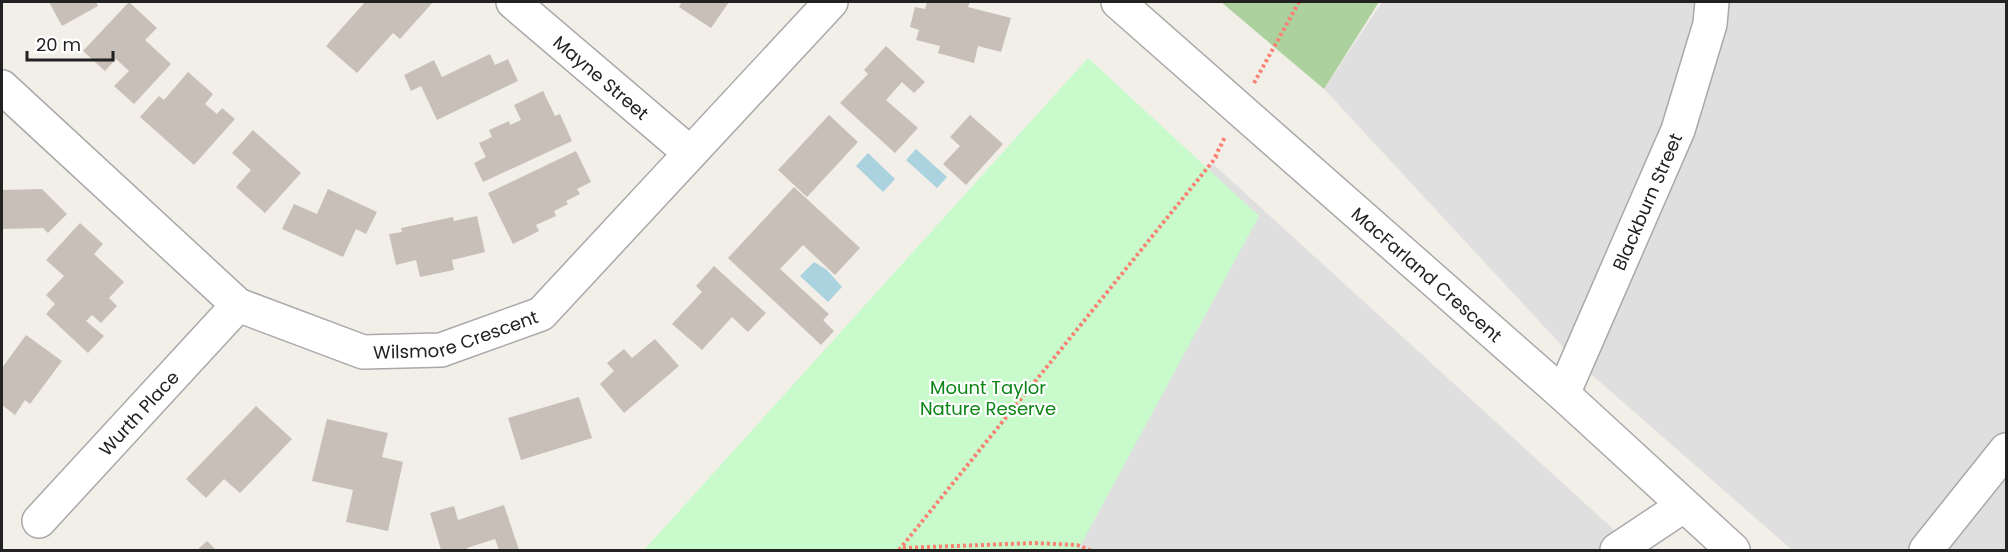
<svg xmlns="http://www.w3.org/2000/svg" width="2008" height="552" viewBox="0 0 2008 552" font-family="Poppins,sans-serif">
	<style>
		.residential { fill: #e0dfdf }
		.forest { fill: #add19e }
		.park { fill: #c8facc }
		.water { fill: #aad3df }
		.building { fill: #c7bfb8 }
		.lines { fill: none; stroke-linecap: round; stroke-linejoin: round }
		.minor-casing { stroke: #a9a9a9; stroke-width: 36 }
		.path { stroke: #fa8072; stroke-width: 4; stroke-dasharray: 3 3; stroke-linecap: butt }
		.minor { stroke: #fff; stroke-width: 33 }
		.labels { text-anchor: middle; dominant-baseline: central; stroke-width: 4.5; stroke-linejoin: round; paint-order: stroke }
		.street-label { font-size: 18px; fill: #222; stroke: #fff }
		.park-label { font-size: 18px; fill: #0c8416; stroke: #fff }
	</style>
	<rect width="100%" height="100%" fill="#f2efe9"/>
	<g class="residential">
		<path d="M1382,2H2006V550H1792L1576,361L1324,89Z"/>
		<path d="M1212,163L1636,550H1031Z"/>
	</g>
	<path class="forest" d="M1221,2H1379L1324,89Z"/>
	<path class="park" d="M1088,58L1259,216L1078,550H644Z"/>
	<g class="water">
		<path d="M916,149L947,177L937,188L906,160Z"/>
		<path d="M868,153L895,179L883,192L856,166Z"/>
		<path d="M814,262L827,270L842,287L828,302L800,276Z"/>
	</g>
	<g class="building">
		<path d="M49,2H96L98,6L62,26Z"/>
		<path d="M129,2L157,28L145,40L171,64L134,104L114,86L129,71L116,59L105,71L83,51Z"/>
		<path d="M365,2H433L400,39L393,33L357,73L326,46Z"/>
		<path d="M682,2H729L711,28L679,7Z"/>
		<path d="M927,2H970L968,7L1011,18L1001,52L978,46L974,63L938,53L940,46L916,40L919,30L910,27L915,7L925,9Z"/>
		<path d="M886,46L925,82L914,93L902,82L886,100L918,128L895,153L840,103L868,74L864,70Z"/>
		<path d="M490,54L495,65L508,59L518,81L437,120L421,86L411,91L404,75L434,60L442,77Z"/>
		<path d="M188,72L213,94L205,104L217,114L222,108L235,119L194,165L140,117L159,96L164,100Z"/>
		<path d="M543,91L555,116L560,114L572,141L483,182L474,163L486,157L479,143L492,137L489,130L509,121L510,125L521,120L514,105Z"/>
		<path d="M829,115L858,142L807,197L778,170Z"/>
		<path d="M970,115L1003,144L966,185L943,164L960,146L950,137Z"/>
		<path d="M253,130L301,173L265,213L236,187L251,170L232,153Z"/>
		<path d="M576,151L591,182L577,189L580,194L566,201L568,204L554,211L556,216L536,225L539,231L513,244L488,193Z"/>
		<path d="M794,187L860,248L835,275L803,245L780,269L829,314L823,320L834,331L821,345L728,258Z"/>
		<path d="M42,189L67,214L48,233L43,228L2,229V190Z"/>
		<path d="M328,189L377,212L366,234L356,229L343,257L282,229L294,204L317,214Z"/>
		<path d="M477,216L485,252L452,260L454,270L420,277L416,260L396,265L389,234L402,232L401,228L453,217L454,221Z"/>
		<path d="M80,223L103,244L94,254L124,282L109,298L117,306L101,323L92,315L86,321L104,336L88,353L46,314L55,304L46,295L64,276L46,260Z"/>
		<path d="M714,266L766,313L748,332L732,317L702,350L672,324L702,292L696,286Z"/>
		<path d="M26,335L62,361L30,404L25,400L15,415L2,405V368Z"/>
		<path d="M655,339L679,366L624,413L600,384L614,371L607,363L624,349L632,358Z"/>
		<path d="M579,397L592,438L521,460L508,418Z"/>
		<path d="M256,406L292,439L240,493L224,479L206,498L186,479Z"/>
		<path d="M327,419L388,433L382,457L403,462L388,531L346,522L353,490L312,481Z"/>
		<path d="M504,505L519,550H499L495,539L467,548V550H441L430,513L454,506L458,520Z"/>
		<path d="M207,541L216,550H197Z"/>
	</g>
	<g class="lines">
		<g class="minor-casing">
			<g id="minor">
				<path id="s1" d="M513,2L690,153"/>
				<path id="s2" d="M1118,2L1563,394L1733,550"/>
				<path id="s3" d="M2,87L238,305L363,352L441,350L541,314L831,2"/>
				<path id="s4" d="M1563,394L1678,130L1710,24L1712,2"/>
				<path id="s5" d="M39,521L238,305"/>
				<path d="M1617,550L1683,506"/>
				<path d="M1926,550L2006,450"/>
			</g>
		</g>
		<g class="path">
			<path d="M1254,83L1299,2"/>
			<path d="M1215,157L1225,137"/>
			<path d="M903,548L1034,543L1077,545L1090,550"/>
			<path d="M899,550L1217,156"/>
		</g>
		<use href="#minor" class="minor"/>
	</g>
	<g class="labels">
		<g class="street-label">
			<text stroke="none"><textPath href="#s1" startOffset="116">Mayne Street</textPath></text>
			<text stroke="none"><textPath href="#s4" startOffset="210">Blackburn Street</textPath></text>
			<text stroke="none"><textPath href="#s2" startOffset="412">MacFarland Crescent</textPath></text>
			<text stroke="none"><textPath href="#s3" startOffset="550">Wilsmore Crescent</textPath></text>
			<text stroke="none"><textPath href="#s5" startOffset="147">Wurth Place</textPath></text>
		</g>
		<g class="park-label">
			<text x="988" y="387">Mount Taylor<tspan x="988" dy="21">Nature Reserve</tspan></text>
		</g>
	</g>
	<rect width="2008" height="552" fill="none" stroke="#222222" stroke-width="6"/>
	<path d="M27 51v9h86v-9" fill="none" stroke="#222222" stroke-width="3"/>
	<text x="36" y="51" font-size="18" fill="#222222" stroke="#ffffff" stroke-width="4.5" paint-order="stroke">20 m</text>
</svg>
